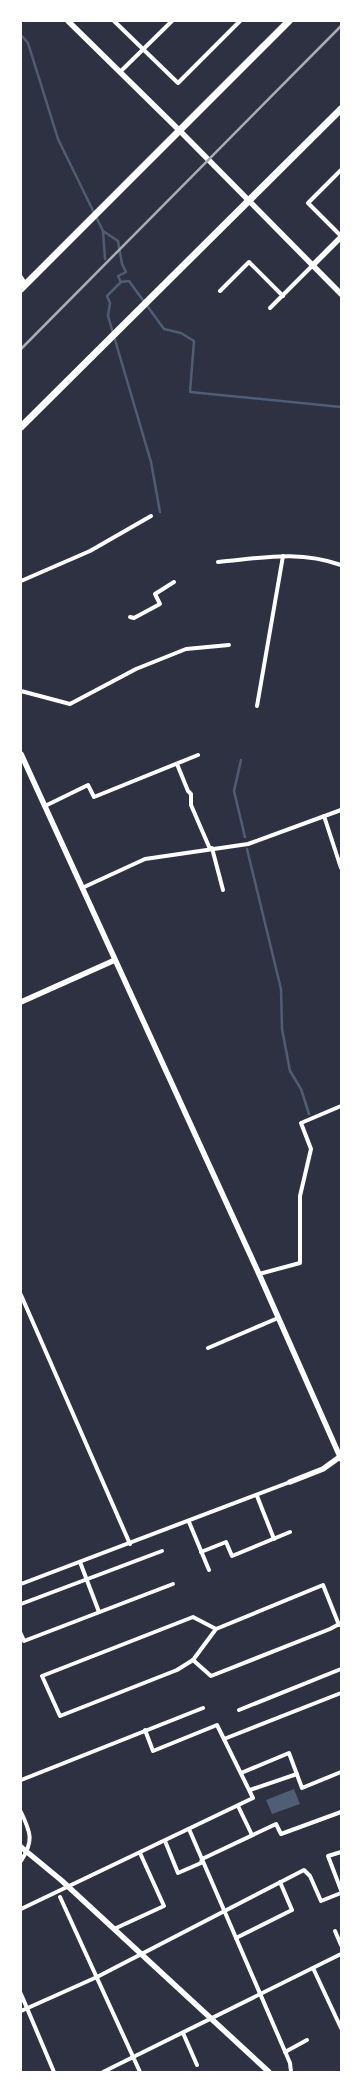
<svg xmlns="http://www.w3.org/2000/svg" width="362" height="2093" viewBox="0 0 362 2093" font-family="Mulish,sans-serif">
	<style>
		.water { fill: #4f5d75 }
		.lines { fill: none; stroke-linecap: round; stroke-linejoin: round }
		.stream { stroke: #4f5d75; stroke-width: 2.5 }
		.minor { stroke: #fff; stroke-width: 4 }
		.tertiary { stroke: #fff; stroke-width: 5.5 }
		.trunk { stroke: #fff; stroke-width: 7 }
		.rail { stroke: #abadb3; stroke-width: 2.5 }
	</style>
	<rect width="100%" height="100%" fill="#2d3142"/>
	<path class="water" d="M294,1789L300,1804L272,1814L266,1800Z"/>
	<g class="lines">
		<g class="stream">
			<path d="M21,35L28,43L58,139L103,231L105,259"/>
			<path d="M103,231L118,241L122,264L126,272L118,276L121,282"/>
			<path d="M160,512L151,462L108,316L110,303L107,296L121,282L129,281L164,329L181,333L194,341L190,392L341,407"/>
			<path d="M241,760L234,791L245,837"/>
			<path d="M247,849L281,989L282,1029L290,1071L301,1089L309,1114"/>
		</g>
		<g class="minor">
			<path d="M114,21L178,83L240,21"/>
			<path d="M120,72L172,21"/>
			<path d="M341,170L308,203L341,236"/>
			<path d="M21,277L26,285"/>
			<path d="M220,291L249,262L283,296"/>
			<path d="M270,308L312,266"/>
			<path d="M218,562C262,558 298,550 341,565"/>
			<path d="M21,581L90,551L151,516"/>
			<path d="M130,617L134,618L160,604L155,594L174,582"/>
			<path d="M21,691L70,704L136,669L186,649L229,645"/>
			<path d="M257,706L283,556"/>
			<path d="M177,764L188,791L191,794V805L210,849"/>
			<path d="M45,806L88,785L94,797L198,755"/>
			<path d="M324,816L341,868"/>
			<path d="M212,848L223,890"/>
			<path d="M82,888L145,859L248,844L341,810"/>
			<path d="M259,1274L300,1263V1196L311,1149L301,1123L341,1106"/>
			<path d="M21,1295L130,1544"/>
			<path d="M208,1348L278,1318"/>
			<path d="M257,1496L274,1539"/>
			<path d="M189,1522L209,1570"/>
			<path d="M201,1552L226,1542L232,1556L290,1532"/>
			<path d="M80,1562L99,1612"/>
			<path d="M21,1584L290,1482"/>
			<path d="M21,1604L162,1551"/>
			<path d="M339,1625L323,1585L216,1629L193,1617L42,1676L60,1716L177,1670L193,1660L211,1676L330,1629L341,1623"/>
			<path d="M21,1634L24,1641L173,1584"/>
			<path d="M193,1660L216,1629"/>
			<path d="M239,1710L341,1669"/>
			<path d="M224,1739L341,1693"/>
			<path d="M241,1773L289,1753L302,1788L341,1772"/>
			<path d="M21,1780L203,1708"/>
			<path d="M250,1790L297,1774"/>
			<path d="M238,1806L252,1835"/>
			<path d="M21,1812C31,1833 34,1841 21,1861"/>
			<path d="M189,1829L290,2063L291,2072"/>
			<path d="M165,1841L178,1873L201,1863L202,1859L276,1824L281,1834L341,1812"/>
			<path d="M341,1852L328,1856L341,1890"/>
			<path d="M60,1897L140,2072"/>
			<path d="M21,1909L253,1798L217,1725L153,1751L145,1730"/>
			<path d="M114,1929L164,1906L140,1853"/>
			<path d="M335,1931L341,1945"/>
			<path d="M236,1938L292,1910L280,1882"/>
			<path d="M313,1968L341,2028"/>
			<path d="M21,1994L54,2072"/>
			<path d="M21,2011L97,1977L304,1870L310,1876L321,1901L341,1893"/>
			<path d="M183,2033L197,2065"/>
			<path d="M285,2052L307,2040"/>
			<path d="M103,2072L341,1954"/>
		</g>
		<g class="tertiary">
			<path d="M68,21L180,131L341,294"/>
			<path d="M312,266L341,237"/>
			<path d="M21,754L259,1274L341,1459"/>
			<path d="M21,1002L115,960"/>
			<path d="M290,1482L323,1469L341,1456"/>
			<path d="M21,1847L61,1880L269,2072"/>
		</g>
		<g class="trunk">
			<path d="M21,289L289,21"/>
			<path d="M21,427L341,109"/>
		</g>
		<path class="rail" d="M21,349L341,26"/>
	</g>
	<rect width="362" height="2093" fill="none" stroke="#ffffff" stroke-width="44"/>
</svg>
